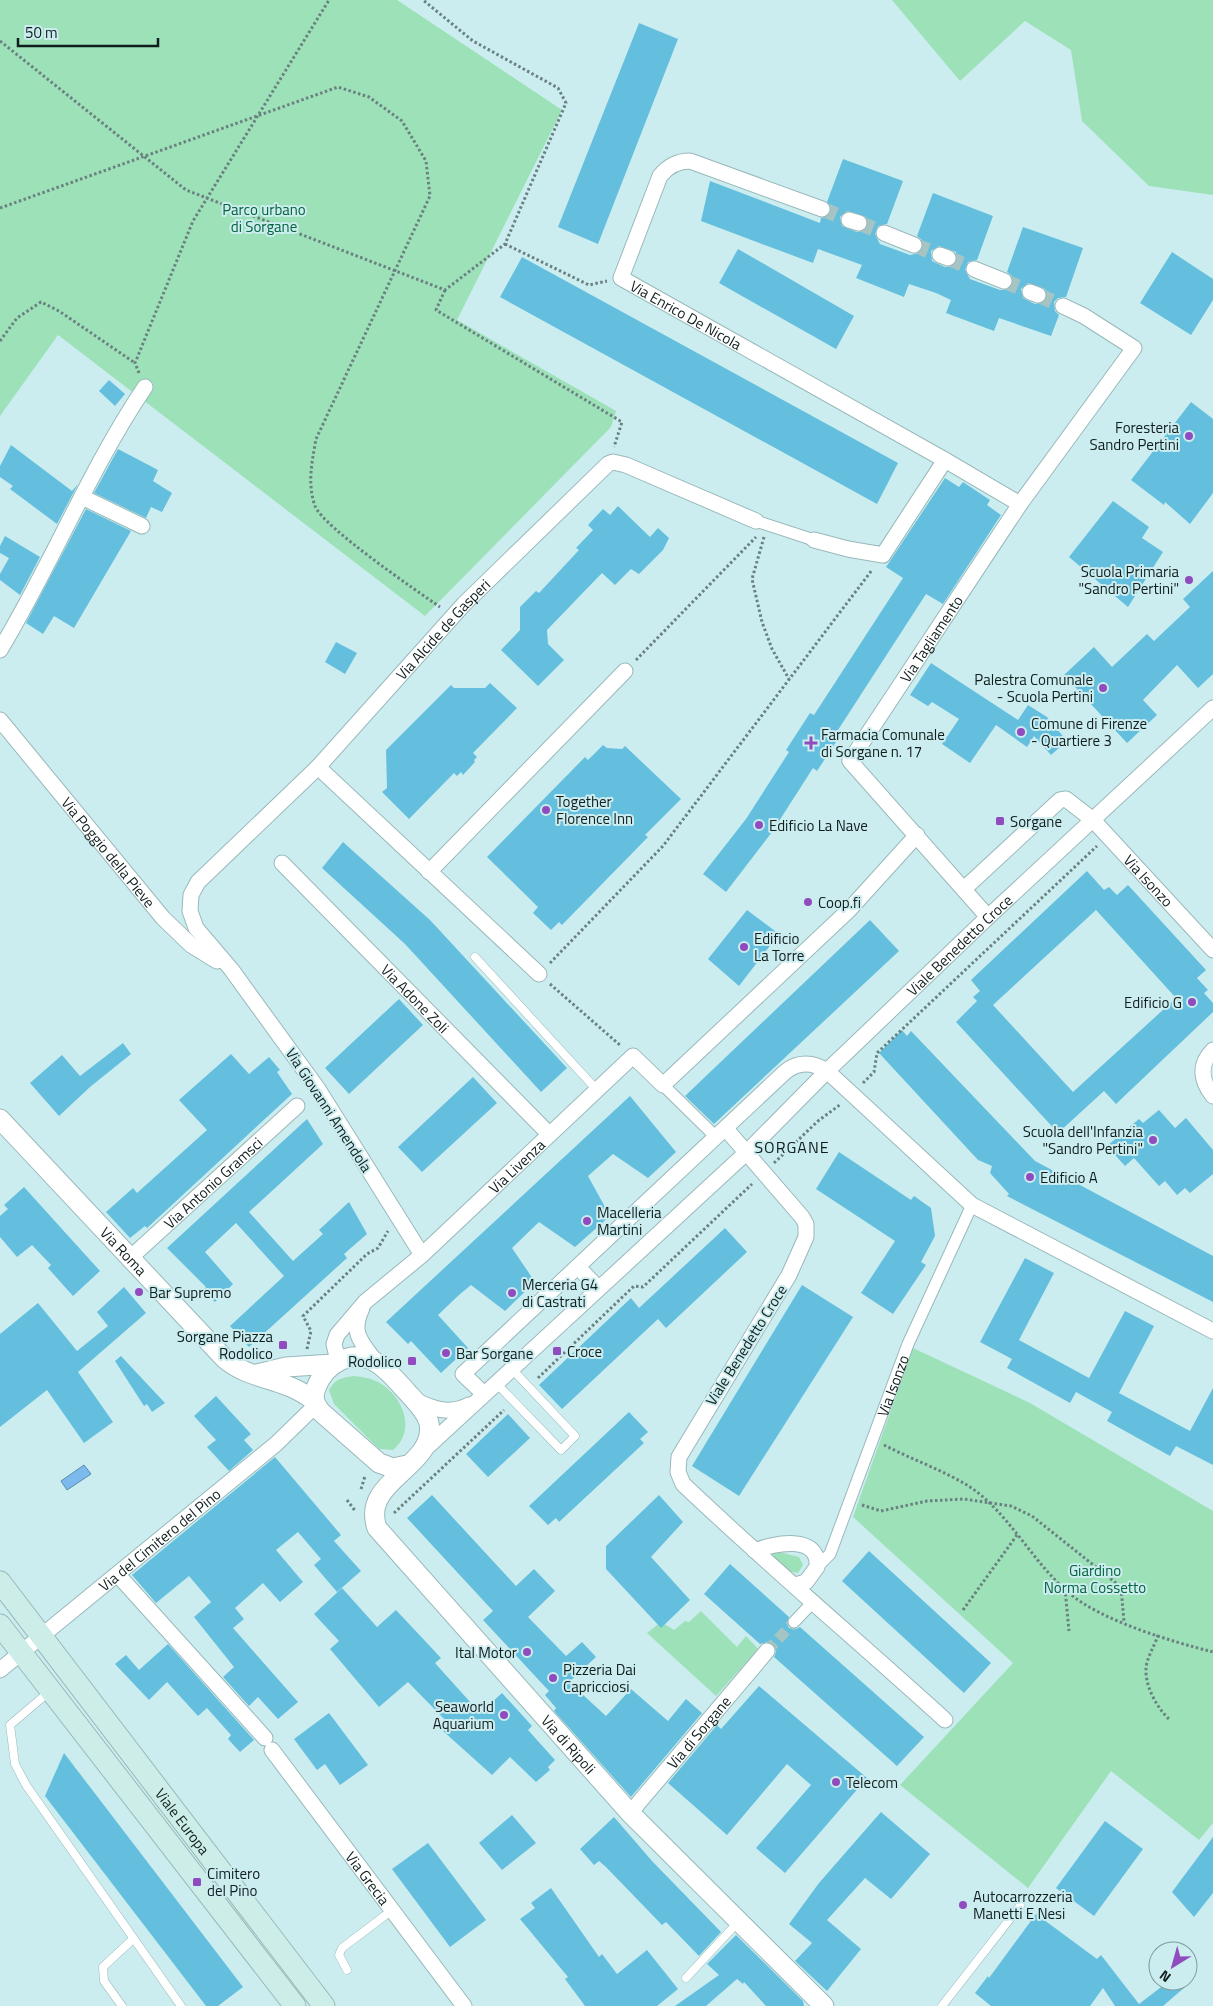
<svg xmlns="http://www.w3.org/2000/svg" width="1213" height="2006" viewBox="0 0 1213 2006" font-family="'Titillium Web',sans-serif">
	<style>
		.green { fill: #9de1b8 }
		.water { fill: #7cbaed; stroke: #5c8baf }
		.building { fill: #64bfde; fill-rule: evenodd }
		.lines { fill: none; stroke-linecap: round; stroke-linejoin: round }
		.pedestrian-tunnel { stroke: #a7c4c5; stroke-width: 11; stroke-dasharray: 11 5.5; stroke-linecap: butt }
		.minor-tunnel { stroke: #a7c4c5; stroke-width: 15; stroke-dasharray: 15 8; stroke-linecap: butt }
		.service-casing { stroke: #99b8ba; stroke-width: 9 }
		.pedestrian-casing { stroke: #99b8ba; stroke-width: 13 }
		.minor-casing { stroke: #99b8ba; stroke-width: 17 }
		.tertiary-casing { stroke: #99b8ba; stroke-width: 21 }
		.secondary-casing { stroke: #99b8ba; stroke-width: 23 }
		.path { stroke: #6a8081; stroke-width: 3; stroke-dasharray: 2.5 2.5; stroke-linecap: butt }
		.service { stroke: #fff; stroke-width: 8 }
		.pedestrian { stroke: #fff; stroke-width: 11 }
		.minor { stroke: #fff; stroke-width: 15 }
		.tertiary { stroke: #fff; stroke-width: 19 }
		.secondary { stroke: #cdeee8; stroke-width: 21 }
		.poi-dot { fill: #904bbf; stroke: #ccedef; stroke-width: 2 }
		.labels { text-anchor: middle; dominant-baseline: central; stroke-width: 4; stroke-linejoin: round; paint-order: stroke }
		.park-label { font-size: 15px; fill: #04633c; stroke: #ccedef }
		.street-label { font-size: 15px; fill: #111e1e; stroke: #ccedef }
		.poi-label { font-size: 15px; fill: #111e1e; stroke: #ccedef; text-anchor: start }
		.neighbourhood-label { font-size: 16px; letter-spacing: 1px; fill: #111e1e; stroke: #ccedef }
	</style>
	<rect width="100%" height="100%" fill="#ccedef"/>
	<g class="green">
		<path d="M0,0H397L562,110L457,320L616,411L611,427L425,616L58,335L0,416Z"/>
		<path d="M892,0H1213V195L1149,186L1082,121L1071,50L1025,21L960,81Z"/>
		<path d="M913,1348L1030,1403L1213,1511V1823L1199,1840L1111,1771L1028,1888L900,1785L1013,1663L853,1517Z"/>
		<path d="M354,1376C363,1377 370,1378 378,1382C403,1395 417,1431 393,1450L380,1449L376,1446L334,1404L329,1390C336,1378 342,1378 354,1376Z"/>
		<path d="M775,1551L799,1557L803,1565L798,1573L788,1571L772,1556Z"/>
		<path d="M701,1611L737,1647L746,1636L758,1649L716,1696L647,1633L661,1622L674,1630L685,1621L689,1622Z"/>
	</g>
	<path class="water" d="M84,1465L91,1474L67,1490L61,1481Z"/>
	<g class="building">
		<path d="M639,23L678,39L598,244L558,227Z"/>
		<path d="M843,159L903,181L887,224L878,226L875,234L880,244L910,255L919,253L923,248L922,240L917,236L933,193L993,216L977,260L968,262L965,270L970,279L1000,290L1009,289L1013,284L1012,276L1007,272L1023,227L1083,248L1066,297L1058,298L1054,302L1055,311L1059,315L1051,336L999,318L994,331L946,313L951,300L936,293L909,284L904,297L856,278L862,265L818,249L813,263L701,221L710,181L820,223L821,218L828,216L831,213V207L827,202ZM847,211L866,217L868,225L865,230L857,232L842,226L840,217ZM939,246L956,252L957,261L954,266L945,267L932,261L931,251ZM1028,283L1045,289L1047,294L1044,302L1035,304L1023,298L1021,289Z"/>
		<path d="M738,249L854,316L836,349L719,283Z"/>
		<path d="M1172,252L1213,279V300L1191,335L1140,303Z"/>
		<path d="M522,257L898,463L877,504L500,297Z"/>
		<path d="M109,380L125,394L115,406L99,391Z"/>
		<path d="M1191,402L1213,419V493L1190,524L1165,502L1164,505L1131,480Z"/>
		<path d="M11,445L72,491L78,484L57,524L10,489L13,486L0,477V466Z"/>
		<path d="M118,449L158,470L153,481L172,493L162,512L151,507L146,518L94,493Z"/>
		<path d="M945,478L959,487L963,482L990,500L987,505L1001,515L943,604L926,594L838,730L842,733L817,771L813,768L772,832L726,892L703,874L746,819L789,752L786,750L810,713L814,715L903,578L886,567Z"/>
		<path d="M1113,501L1149,527L1142,538L1163,552L1128,607L1069,557Z"/>
		<path d="M618,506L650,537L658,528L669,538L663,550L639,574L631,569L615,585L602,573L547,630L548,644L564,660L538,686L501,650L520,630V607L536,591L539,593L579,550L576,548L593,530L588,525L603,509L610,515Z"/>
		<path d="M86,509L131,531L74,628L54,616L43,634L26,623Z"/>
		<path d="M5,536L40,557L20,595L0,580V574L9,558L0,553V546Z"/>
		<path d="M1213,571V674L1198,688L1177,665L1143,700L1157,715L1127,743L1064,675L1094,647L1112,667L1147,634L1154,641L1190,607L1183,599Z"/>
		<path d="M336,642L357,653L345,674L325,662Z"/>
		<path d="M931,663L1018,720L1028,705L1047,717L1067,741L1051,755L1034,736L1027,747L996,725L970,763L942,744L959,719L932,702L928,706L910,695Z"/>
		<path d="M490,683L517,708L473,753L477,757L474,760L475,762L463,775L461,772L457,776L454,773L409,819L382,792L387,788L386,750L451,685L454,688H485Z"/>
		<path d="M603,745L607,748L622,749L625,746L681,799L645,835L648,837L562,925L559,922L551,930L533,913L538,907L487,857L585,757L588,760Z"/>
		<path d="M343,842L430,920L567,1068L541,1092L405,944L322,868Z"/>
		<path d="M1087,871L1104,890L1109,887L1117,895L1128,885L1206,970L1197,978L1208,990L1204,993L1213,1003V1012L1116,1104L1104,1091L1058,1133L956,1022L977,1001L973,997L980,991L971,980ZM1096,910L1176,998L1073,1092L993,1005Z"/>
		<path d="M747,910L779,934L739,986L708,959Z"/>
		<path d="M870,920L899,951L714,1124L685,1096Z"/>
		<path d="M399,999L423,1025L349,1094L325,1068Z"/>
		<path d="M902,1030L907,1036L911,1031L1035,1161L1213,1256V1302L1007,1196L1009,1194L990,1173L992,1166L978,1160L879,1053Z"/>
		<path d="M123,1043L131,1054L90,1087L59,1116L30,1083L62,1055L80,1076Z"/>
		<path d="M231,1054L249,1074L269,1057L280,1070L277,1072L292,1094L147,1228L145,1226L130,1238L106,1212L133,1188L137,1193L207,1130L179,1100Z"/>
		<path d="M473,1077L497,1103L422,1172L398,1147Z"/>
		<path d="M630,1096L676,1152L648,1178L613,1154L588,1176L610,1216L575,1247L539,1222L512,1248L535,1282L505,1311L471,1285L459,1295L438,1315L468,1348L441,1373L411,1341L408,1344L386,1322Z"/>
		<path d="M1159,1110L1175,1128L1186,1118L1213,1150V1174L1190,1193L1185,1188L1177,1195L1165,1181L1159,1186L1134,1158L1125,1166L1107,1146L1139,1119L1143,1123Z"/>
		<path d="M307,1119L323,1144L249,1212L293,1261L323,1234L319,1230L349,1202L367,1234L344,1254L347,1258L249,1347L230,1326L284,1276L236,1223L205,1252L233,1284L215,1302L203,1290L206,1287L167,1248Z"/>
		<path d="M839,1152L911,1200L914,1196L931,1208L935,1236L921,1262L926,1265L893,1314L861,1293L895,1241L816,1189Z"/>
		<path d="M24,1187L100,1271L73,1296L48,1268L51,1265L32,1245L17,1257L0,1237V1216L8,1209L4,1205Z"/>
		<path d="M725,1228L747,1252L666,1328L658,1319L562,1409L539,1385L631,1298L639,1308Z"/>
		<path d="M1025,1258L1054,1273L1019,1340L1089,1378L1125,1311L1154,1326L1119,1393L1190,1431L1213,1388V1465L1176,1446L1170,1456L1107,1421L1112,1412L1076,1392L1070,1403L1007,1368L1012,1359L980,1342Z"/>
		<path d="M802,1285L853,1317L739,1496L692,1466Z"/>
		<path d="M124,1287L146,1313L78,1372L113,1422L84,1443L47,1390L0,1427V1334L38,1303L77,1351L108,1326L97,1312Z"/>
		<path d="M121,1356L134,1370L165,1403L152,1412L147,1404L144,1406L115,1361Z"/>
		<path d="M216,1396L251,1434L244,1440L253,1450L229,1471L207,1447L216,1440L194,1416Z"/>
		<path d="M629,1412L648,1432L640,1439L644,1443L559,1522L556,1518L548,1525L529,1506Z"/>
		<path d="M508,1414L530,1438L488,1477L466,1454Z"/>
		<path d="M275,1457L341,1535L334,1541L361,1571L337,1592L314,1565L321,1559L298,1532L276,1550L303,1582L280,1602L263,1583L235,1608L244,1619L233,1628L298,1702L278,1719L258,1697L249,1706L223,1677L234,1667L194,1617L211,1602L189,1576L156,1603L132,1575Z"/>
		<path d="M432,1495L516,1586L534,1569L555,1591L528,1617L566,1656L582,1642L596,1657L569,1682L606,1716L631,1689L668,1721L686,1699L702,1713L631,1797L554,1711L556,1708L545,1695L549,1691L483,1620L493,1611L407,1518Z"/>
		<path d="M659,1495L683,1522L651,1557L690,1600L661,1628L606,1569V1546Z"/>
		<path d="M869,1551L991,1663L964,1693L842,1581Z"/>
		<path d="M730,1564L789,1617L787,1624L789,1628L796,1629L800,1627L924,1737L897,1766L774,1657L776,1652L773,1644L768,1642L760,1644L704,1594Z"/>
		<path d="M342,1588L377,1627L396,1610L441,1658L435,1663L480,1713L502,1693L532,1726L528,1730L555,1760L548,1767L550,1770L536,1782L510,1757L492,1775L443,1731L450,1725L408,1682L379,1707L330,1649L339,1641L314,1614Z"/>
		<path d="M168,1644L254,1740L240,1752L228,1739L231,1735L207,1708L198,1716L167,1682L149,1700L115,1664L126,1655L139,1670Z"/>
		<path d="M759,1686L867,1778L785,1873L756,1848L811,1785L787,1764L727,1835L668,1783L717,1725L721,1729Z"/>
		<path d="M329,1713L368,1765L340,1785L325,1764L317,1770L294,1739Z"/>
		<path d="M64,1753L243,1987L218,2006H206L45,1796Z"/>
		<path d="M881,1812L930,1854L891,1899L865,1878L827,1920L861,1949L827,1991L795,1961L812,1943L789,1924L819,1883Z"/>
		<path d="M512,1815L536,1843L502,1870L479,1843Z"/>
		<path d="M614,1817L652,1861L721,1932L699,1956L666,1922L662,1925L606,1867L599,1861L594,1865L580,1849Z"/>
		<path d="M1105,1821L1143,1849L1094,1916L1056,1888Z"/>
		<path d="M1213,1837V1893L1194,1917L1172,1892Z"/>
		<path d="M428,1843L486,1920L450,1947L392,1869Z"/>
		<path d="M551,1888L599,1957L602,1954L617,1974L647,1950L678,1989L657,2006H585L565,1979L568,1977L520,1919L535,1908L531,1903Z"/>
		<path d="M1036,1914L1097,1959L1101,1955L1139,2004L1169,1981H1192L1163,2006H1115L1103,1988L1090,2006H991L975,1993L988,1976L989,1978Z"/>
		<path d="M736,1935L803,2001L804,2006H766L744,1982L743,1984L737,1979L706,2006H675L719,1975L707,1964Z"/>
	</g>
	<g class="lines">
		<path class="pedestrian-tunnel" d="M767,1651L794,1622"/>
		<g class="minor-tunnel">
			<path d="M822,209L849,220"/>
			<path d="M859,223L884,233"/>
			<path d="M914,245L940,255"/>
			<path d="M948,258L974,269"/>
			<path d="M1004,281L1030,292"/>
			<path d="M1038,295L1063,306"/>
		</g>
		<g class="service-casing">
			<g id="service">
				<path d="M475,957L597,1090"/>
				<path d="M496,1383L561,1450L575,1436L511,1368"/>
				<path d="M50,1691L10,1725L15,1764L26,1785L181,2006"/>
				<path d="M347,1970L339,1955L342,1948L391,1911"/>
				<path d="M686,1978L739,1921"/>
				<path d="M122,2006L104,1981L103,1967L133,1939"/>
				<path d="M942,2006L1020,1906"/>
			</g>
		</g>
		<g class="pedestrian-casing">
			<g id="pedestrian">
				<path d="M756,521L814,540"/>
				<path d="M663,1085L716,1137"/>
				<path id="s1" d="M817,1567L830,1554L908,1344L972,1205"/>
				<path d="M794,1622L814,1601"/>
			</g>
		</g>
		<g class="minor-casing">
			<g id="minor">
				<path id="s2" d="M822,209L690,161C678,161 668,166 660,176L621,278L945,460L1020,504"/>
				<path d="M849,220L859,223"/>
				<path d="M884,233L914,245"/>
				<path d="M940,255L948,258"/>
				<path d="M974,269L1004,281"/>
				<path d="M1030,292L1038,295"/>
				<path d="M82,497L142,526"/>
				<path d="M814,540L848,549L883,555L945,460"/>
				<path d="M0,650C52,564 89,470 145,387"/>
				<path id="s3" d="M0,720L163,918L191,945L217,961"/>
				<path d="M318,767L539,974"/>
				<path id="s4" d="M282,863L549,1134"/>
				<path d="M429,872L625,671"/>
				<path id="s5" d="M965,888L1060,800L1066,799L1093,820L1213,950"/>
				<path id="s6" d="M988,917L850,761L1020,504L1134,348L1084,316L1063,306"/>
				<path d="M1213,1050C1198,1065 1201,1081 1213,1096"/>
				<path d="M726,1129L802,1217L806,1224V1237L789,1275L679,1457L678,1472L683,1484C768,1565 858,1641 945,1720"/>
				<path id="s7" d="M422,1255L318,1089L231,969L196,928L190,911L191,895L198,882L318,767L464,604L608,464L613,462L626,465L756,521"/>
				<path id="s8" d="M130,1258L297,1106"/>
				<path d="M578,1267L598,1288"/>
				<path d="M362,1308C350,1333 361,1342 376,1362"/>
				<path id="s9" d="M338,1361L334,1344L337,1335L365,1302L422,1255L633,1056L663,1085L849,910L917,835"/>
				<path d="M484,1394L463,1374L785,1072C798,1061 813,1062 827,1071L972,1205L1213,1331"/>
				<path d="M415,1400C432,1409 450,1415 469,1405"/>
				<path id="s10" d="M424,1450L746,1153L827,1071L988,917L1213,708"/>
				<path d="M755,1551C773,1543 820,1534 817,1567L806,1582L795,1585"/>
				<path d="M118,1575L265,1738"/>
				<path id="s11" d="M0,1670L276,1444L316,1405"/>
				<path id="s12" d="M272,1750L464,2006"/>
				<path id="s13" d="M630,1813L767,1651"/>
			</g>
		</g>
		<g class="tertiary-casing">
			<g id="tertiary">
				<path id="s14" d="M0,1119L225,1359C251,1381 284,1377 313,1400"/>
				<path d="M257,1374L286,1367L333,1364"/>
				<path id="s15" d="M407,1465L393,1468L379,1463L321,1412C315,1404 312,1399 316,1388C325,1364 352,1347 377,1363C388,1370 398,1382 407,1392C415,1401 426,1411 429,1423C437,1467 360,1480 377,1528L630,1813L824,2006"/>
			</g>
		</g>
		<g class="secondary-casing">
			<g id="secondary">
				<path id="s16" d="M0,1582L324,2006"/>
				<path d="M0,1625L295,2006"/>
			</g>
		</g>
		<g class="path">
			<path d="M0,41L186,190L445,290L505,244L566,103L558,88L473,41L423,0"/>
			<path d="M0,208L338,87L369,97L402,121L426,161L430,196L316,439C312,462 307,483 315,506C323,527 417,591 440,607"/>
			<path d="M505,244L589,285L607,281"/>
			<path d="M445,290L436,310L622,422L614,447"/>
			<path d="M0,341L17,318L41,302L59,311L135,363"/>
			<path d="M139,373L135,363L193,221L329,0"/>
			<path d="M764,537L752,579L762,622L772,649L789,679"/>
			<path d="M636,660L756,537"/>
			<path d="M550,963L663,846L872,570"/>
			<path d="M550,984L621,1046"/>
			<path d="M863,1083L874,1072L877,1053L1097,846"/>
			<path d="M774,1163L818,1121L841,1104"/>
			<path d="M307,1349L311,1331L303,1316L367,1254L378,1248L388,1231"/>
			<path d="M538,1378L634,1286L643,1287L752,1184"/>
			<path d="M884,1445C911,1459 945,1471 970,1487C1009,1513 1033,1563 1069,1593C1102,1621 1170,1641 1213,1652"/>
			<path d="M361,1489L365,1476"/>
			<path d="M347,1500L356,1512"/>
			<path d="M862,1505L881,1511L927,1501L964,1499L1011,1506L1032,1516L1121,1587L1124,1622"/>
			<path d="M394,1513L504,1410"/>
			<path d="M1065,1589L1069,1631"/>
			<path d="M963,1610L1017,1535"/>
			<path d="M1158,1635C1155,1645 1146,1659 1146,1669C1145,1686 1157,1708 1169,1719"/>
		</g>
		<use href="#service" class="service"/>
		<use href="#pedestrian" class="pedestrian"/>
		<use href="#minor" class="minor"/>
		<use href="#tertiary" class="tertiary"/>
		<use href="#secondary" class="secondary"/>
	</g>
	<g class="poi-dot">
		<circle cx="1189" cy="436" r="5"/>
		<circle cx="1189" cy="580" r="5"/>
		<circle cx="1103" cy="688" r="5"/>
		<circle cx="1021" cy="732" r="5"/>
		<path d="M808.5 735.5h5v5h5v5h-5v5h-5v-5h-5v-5h5z"/>
		<circle cx="546" cy="810" r="5"/>
		<rect x="995" y="816" width="10" height="10" rx="2.5"/>
		<circle cx="759" cy="825" r="5"/>
		<circle cx="808" cy="902" r="5"/>
		<circle cx="744" cy="947" r="5"/>
		<circle cx="1192" cy="1002" r="5"/>
		<circle cx="1153" cy="1140" r="5"/>
		<circle cx="1030" cy="1177" r="5"/>
		<circle cx="587" cy="1221" r="5"/>
		<circle cx="139" cy="1292" r="5"/>
		<circle cx="512" cy="1293" r="5"/>
		<rect x="278" y="1340" width="10" height="10" rx="2.5"/>
		<rect x="552" y="1346" width="10" height="10" rx="2.5"/>
		<circle cx="446" cy="1353" r="5"/>
		<rect x="407" y="1356" width="10" height="10" rx="2.5"/>
		<circle cx="527" cy="1652" r="5"/>
		<circle cx="553" cy="1678" r="5"/>
		<circle cx="504" cy="1715" r="5"/>
		<circle cx="836" cy="1782" r="5"/>
		<rect x="192" y="1877" width="10" height="10" rx="2.5"/>
		<circle cx="963" cy="1905" r="5"/>
	</g>
	<g class="labels">
		<g class="park-label">
			<text x="264" y="209">Parco urbano<tspan x="264" dy="17">di Sorgane</tspan></text>
			<text x="1095" y="1570">Giardino<tspan x="1095" dy="17">Norma Cossetto</tspan></text>
		</g>
		<g class="street-label">
			<text stroke="none"><textPath href="#s2" startOffset="359">Via Enrico De Nicola</textPath></text>
			<text stroke="none"><textPath href="#s7" startOffset="799">Via Alcide de Gasperi</textPath></text>
			<text stroke="none"><textPath href="#s6" startOffset="355">Via Tagliamento</textPath></text>
			<text stroke="none"><textPath href="#s3" startOffset="171">Via Poggio della Pieve</textPath></text>
			<text stroke="none"><textPath href="#s5" startOffset="252">Via Isonzo</textPath></text>
			<text stroke="none"><textPath href="#s10" startOffset="736">Viale Benedetto Croce</textPath></text>
			<text stroke="none"><textPath href="#s4" startOffset="190">Via Adone Zoli</textPath></text>
			<text transform="translate(329 1110) rotate(57)">Via Giovanni Amendola</text>
			<text stroke="none"><textPath href="#s9" startOffset="274">Via Livenza</textPath></text>
			<text stroke="none"><textPath href="#s8" startOffset="112">Via Antonio Gramsci</textPath></text>
			<text stroke="none"><textPath href="#s14" startOffset="181">Via Roma</textPath></text>
			<text transform="translate(746 1345) rotate(-58)">Viale Benedetto Croce</text>
			<text stroke="none"><textPath href="#s1" startOffset="198">Via Isonzo</textPath></text>
			<text stroke="none"><textPath href="#s11" startOffset="206">Via del Cimitero del Pino</textPath></text>
			<text stroke="none"><textPath href="#s13" startOffset="106">Via di Sorgane</textPath></text>
			<text stroke="none"><textPath href="#s15" startOffset="702">Via di Ripoli</textPath></text>
			<text stroke="none"><textPath href="#s16" startOffset="301">Viale Europa</textPath></text>
			<text stroke="none"><textPath href="#s12" startOffset="160">Via Grecia</textPath></text>
		</g>
		<g class="poi-label">
			<text x="1179" y="427" text-anchor="end">Foresteria<tspan x="1179" dy="17">Sandro Pertini</tspan></text>
			<text x="1179" y="571" text-anchor="end">Scuola Primaria<tspan x="1179" dy="17">"Sandro Pertini"</tspan></text>
			<text x="1093" y="679" text-anchor="end">Palestra Comunale<tspan x="1093" dy="17">- Scuola Pertini</tspan></text>
			<text x="1031" y="723">Comune di Firenze<tspan x="1031" dy="17">- Quartiere 3</tspan></text>
			<text x="821" y="734">Farmacia Comunale<tspan x="821" dy="17">di Sorgane n. 17</tspan></text>
			<text x="556" y="801">Together<tspan x="556" dy="17">Florence Inn</tspan></text>
			<text x="1010" y="821">Sorgane</text>
			<text x="769" y="825">Edificio La Nave</text>
			<text x="818" y="902">Coop.fi</text>
			<text x="754" y="938">Edificio<tspan x="754" dy="17">La Torre</tspan></text>
			<text x="1182" y="1002" text-anchor="end">Edificio G</text>
			<text x="1143" y="1131" text-anchor="end">Scuola dell'Infanzia<tspan x="1143" dy="17">"Sandro Pertini"</tspan></text>
			<text x="1040" y="1177">Edificio A</text>
			<text x="597" y="1212">Macelleria<tspan x="597" dy="17">Martini</tspan></text>
			<text x="522" y="1284">Merceria G4<tspan x="522" dy="17">di Castrati</tspan></text>
			<text x="149" y="1292">Bar Supremo</text>
			<text x="273" y="1336" text-anchor="end">Sorgane Piazza<tspan x="273" dy="17">Rodolico</tspan></text>
			<text x="567" y="1351">Croce</text>
			<text x="456" y="1353">Bar Sorgane</text>
			<text x="402" y="1361" text-anchor="end">Rodolico</text>
			<text x="517" y="1652" text-anchor="end">Ital Motor</text>
			<text x="563" y="1669">Pizzeria Dai<tspan x="563" dy="17">Capricciosi</tspan></text>
			<text x="494" y="1706" text-anchor="end">Seaworld<tspan x="494" dy="17">Aquarium</tspan></text>
			<text x="846" y="1782">Telecom</text>
			<text x="207" y="1873">Cimitero<tspan x="207" dy="17">del Pino</tspan></text>
			<text x="973" y="1896">Autocarrozzeria<tspan x="973" dy="17">Manetti E Nesi</tspan></text>
		</g>
		<g class="neighbourhood-label">
			<text x="792" y="1147">SORGANE</text>
		</g>
	</g>
	<g transform="translate(1173 1966) rotate(217)"><circle r="24" fill="#ccedef" stroke="#819a9b"/>
	<path d="M0-4L9 19L0 12L-9 19Z" fill="#904bbf"/>
	<text y="-8" font-size="14" font-weight="bold" text-anchor="middle" fill="#111e1e">N</text>
	</g>
	<path d="M18 38v8h140v-8" fill="none" stroke="#111e1e" stroke-width="2.5"/>
	<text x="25" y="38" font-size="15" fill="#111e1e" stroke="#ccedef" stroke-width="4" paint-order="stroke">50 m</text>
</svg>
